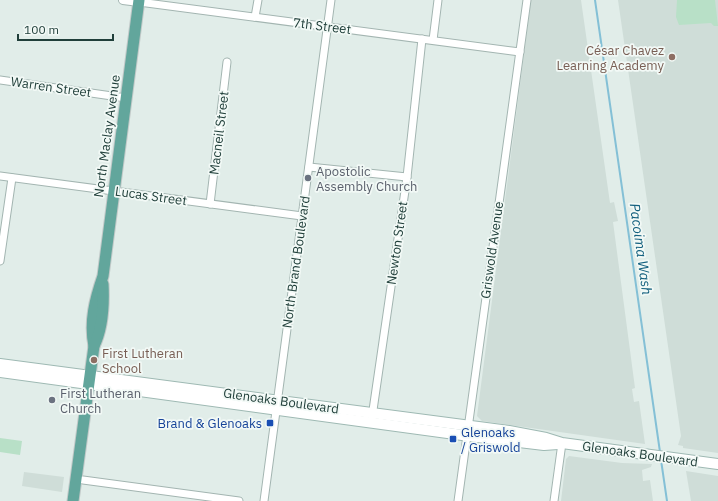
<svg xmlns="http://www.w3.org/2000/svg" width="718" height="501" viewBox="0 0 718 501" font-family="'IBM Plex Sans',sans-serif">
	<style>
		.built { fill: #cfddd8 }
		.green { fill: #b8e0c7 }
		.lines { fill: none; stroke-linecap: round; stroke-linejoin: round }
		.stream { stroke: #84c0d6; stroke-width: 2 }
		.minor-casing { stroke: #a3b5b1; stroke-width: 9 }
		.tertiary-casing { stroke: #a3b5b1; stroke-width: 10 }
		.secondary-casing { stroke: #9eb9b3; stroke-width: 12 }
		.primary-casing { stroke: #c1c9c8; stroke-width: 13 }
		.minor { stroke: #fff; stroke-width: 7 }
		.tertiary { stroke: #fff; stroke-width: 8 }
		.secondary { stroke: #fff; stroke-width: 10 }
		.primary { stroke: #62a69c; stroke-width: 11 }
		.education-dot { fill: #8d6e63; stroke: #f2f9f6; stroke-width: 1.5 }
		.worship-dot { fill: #6b7280; stroke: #f2f9f6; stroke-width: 1.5 }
		.transit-dot { fill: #1a4fb4; stroke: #f2f9f6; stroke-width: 1.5 }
		.labels { text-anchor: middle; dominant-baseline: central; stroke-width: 3.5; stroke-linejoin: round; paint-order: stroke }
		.street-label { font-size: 13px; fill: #203f3a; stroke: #f2f9f6 }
		.education-label { font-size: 13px; fill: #785e54; stroke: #f2f9f6; text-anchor: end }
		.worship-label { font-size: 13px; fill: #5b616d; stroke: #f2f9f6; text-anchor: start }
		.transit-label { font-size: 13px; fill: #164399; stroke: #f2f9f6; text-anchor: end }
		.water-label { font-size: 14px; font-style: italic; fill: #15617f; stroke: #f2f9f6 }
	</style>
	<rect width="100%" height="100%" fill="#e1ede9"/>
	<g class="built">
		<path d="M531,0H581L610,203L614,202L618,221L613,222L635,388L632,389L634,402L639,401L645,444L482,421L477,416Z"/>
		<path d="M618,0H718V453L683,448V446L678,445L681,436Z"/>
		<path d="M569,456L622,463L652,464L651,467L642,470L643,481L650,480L653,501H561L566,459Z"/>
		<path d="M686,471L718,476V501H691Z"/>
		<path d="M24,472L64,477L62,492L22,486Z"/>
	</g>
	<g class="green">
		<path d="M677,0H715L718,26H714L711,23L679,25L676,17Z"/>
		<path d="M0,438L22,441L20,455L0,452Z"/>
	</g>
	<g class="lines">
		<g class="stream">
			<path d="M595,0L660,452"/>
			<path d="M661,460L667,501"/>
		</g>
		<g class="minor-casing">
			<g id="minor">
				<path d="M139,2L520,52"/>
				<path d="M255,17L258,0"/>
				<path d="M433,40L438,0"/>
				<path d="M0,80L126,98"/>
				<path d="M309,167L407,177"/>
				<path d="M0,176L302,216"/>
				<path d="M210,204L227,62"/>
				<path d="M0,261L12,178"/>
				<path d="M372,417L407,177L422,39"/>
				<path d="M83,480L239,501"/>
				<path d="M264,501L331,0"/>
				<path d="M458,501L527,0"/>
				<path d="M554,501L562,443"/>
			</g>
		</g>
		<g class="tertiary-casing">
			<path id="tertiary" d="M123,0L139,2"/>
		</g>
		<g class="secondary-casing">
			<g id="secondary">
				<path d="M0,364L509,431L546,438L562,443L718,464"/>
				<path d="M0,372L477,437L544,445L558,444"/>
			</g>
		</g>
		<g class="primary-casing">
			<g id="primary">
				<path d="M94,346C89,322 95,299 103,276L139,0"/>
				<path d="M73,501L94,346C103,328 104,304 103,284"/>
			</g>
		</g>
		<use href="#minor" class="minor"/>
		<use href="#tertiary" class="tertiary"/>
		<use href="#secondary" class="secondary"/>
		<use href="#primary" class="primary"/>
	</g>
	<g class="education-dot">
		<circle cx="672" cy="57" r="4"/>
		<circle cx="94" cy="360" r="4"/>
	</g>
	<g class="worship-dot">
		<circle cx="308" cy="178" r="4"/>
		<circle cx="52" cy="400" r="4"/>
	</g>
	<g class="transit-dot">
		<rect x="266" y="419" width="8" height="8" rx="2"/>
		<rect x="449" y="435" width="8" height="8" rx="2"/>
	</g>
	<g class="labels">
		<g class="street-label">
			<text transform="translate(322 26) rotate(7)">7th Street</text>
			<text transform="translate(51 87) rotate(8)">Warren Street</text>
			<text transform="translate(219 133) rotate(-83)">Macneil Street</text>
			<text transform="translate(107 136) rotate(-82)">North Maclay Avenue</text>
			<text transform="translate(151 196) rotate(8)">Lucas Street</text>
			<text transform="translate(397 243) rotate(-82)">Newton Street</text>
			<text transform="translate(492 250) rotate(-82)">Griswold Avenue</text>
			<text transform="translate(296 262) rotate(-82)">North Brand Boulevard</text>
			<text transform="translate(281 401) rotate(8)">Glenoaks Boulevard</text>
			<text transform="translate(640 454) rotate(8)">Glenoaks Boulevard</text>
		</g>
		<g class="education-label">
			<text x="664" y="50">César Chavez<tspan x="664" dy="15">Learning Academy</tspan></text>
			<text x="102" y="353" text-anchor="start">First Lutheran<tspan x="102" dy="15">School</tspan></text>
		</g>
		<g class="worship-label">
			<text x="316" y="171">Apostolic<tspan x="316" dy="15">Assembly Church</tspan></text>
			<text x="60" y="393">First Lutheran<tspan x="60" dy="15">Church</tspan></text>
		</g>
		<g class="transit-label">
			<text x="262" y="423">Brand &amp; Glenoaks</text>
			<text x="461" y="432" text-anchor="start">Glenoaks<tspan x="461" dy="15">/ Griswold</tspan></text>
		</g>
		<g class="water-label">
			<text transform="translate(641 249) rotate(82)">Pacoima Wash</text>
		</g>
	</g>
	<path d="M18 34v6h95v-6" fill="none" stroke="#203f3a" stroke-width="2"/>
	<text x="24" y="34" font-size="12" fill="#203f3a" stroke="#f2f9f6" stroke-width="3" paint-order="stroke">100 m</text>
</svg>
